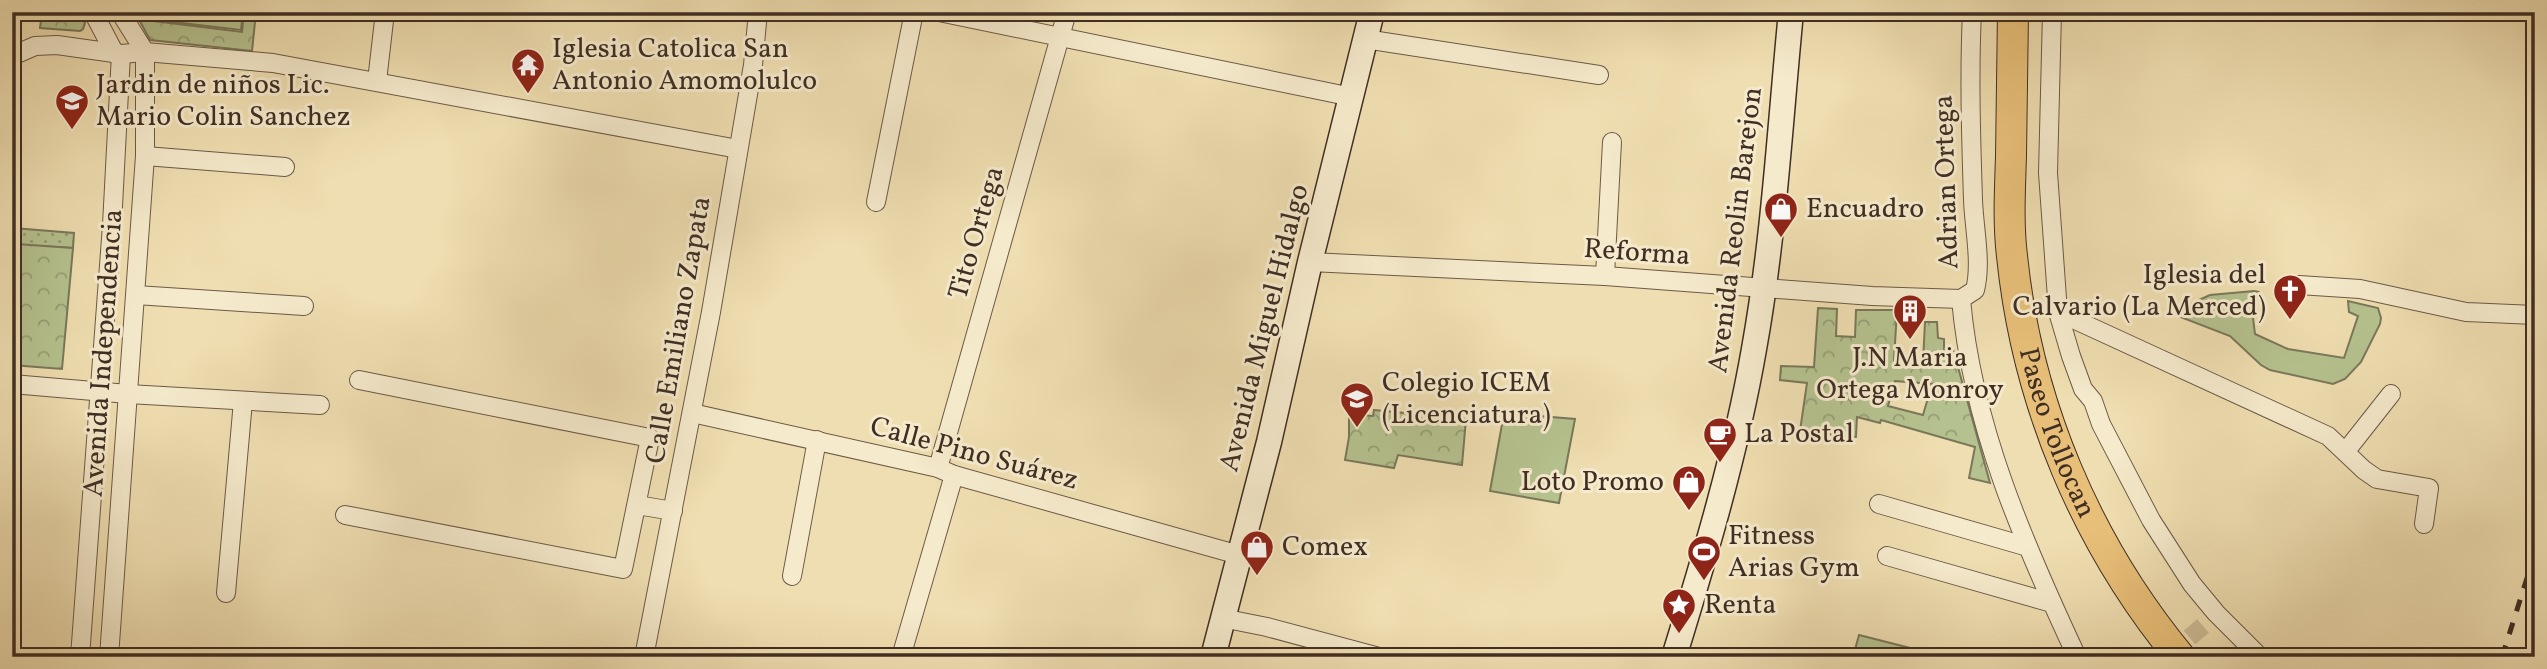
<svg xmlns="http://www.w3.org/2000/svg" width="2547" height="669" viewBox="0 0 2547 669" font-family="Vollkorn,serif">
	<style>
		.grass { fill: url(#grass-dots); stroke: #7a785a; stroke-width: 2 }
		.forest { fill: url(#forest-crowns); stroke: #7a785a; stroke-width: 2; fill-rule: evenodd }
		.garden { fill: #b5c28f; stroke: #7a785a; stroke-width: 2 }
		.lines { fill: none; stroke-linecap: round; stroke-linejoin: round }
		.street-tunnel { stroke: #ccbb95; stroke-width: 18; stroke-dasharray: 18 9; stroke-linecap: butt }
		.street-casing { stroke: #6c5a47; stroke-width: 20 }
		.secondary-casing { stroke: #402e24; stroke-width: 27 }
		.highway-casing { stroke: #402e24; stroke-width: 32 }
		.street { stroke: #f5eacc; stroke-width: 18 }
		.secondary { stroke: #f5eacc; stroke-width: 24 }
		.highway { stroke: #e8bf78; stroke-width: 30 }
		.rail { stroke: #402e24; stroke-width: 5; stroke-dasharray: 12 12; stroke-linecap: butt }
		.labels { text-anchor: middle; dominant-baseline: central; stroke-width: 6; stroke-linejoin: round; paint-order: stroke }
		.poi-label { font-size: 28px; fill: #402e24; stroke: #f5eacc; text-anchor: start }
		.street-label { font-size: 28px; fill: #402e24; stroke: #f5eacc }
	</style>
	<defs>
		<pattern id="grass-dots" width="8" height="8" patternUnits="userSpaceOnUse" patternTransform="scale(1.75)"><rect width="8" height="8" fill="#b5c28f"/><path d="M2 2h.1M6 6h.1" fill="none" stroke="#959e75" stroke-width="1.8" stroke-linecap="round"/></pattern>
		<pattern id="forest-crowns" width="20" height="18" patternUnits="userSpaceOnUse" patternTransform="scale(1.75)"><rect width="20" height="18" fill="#b5c28f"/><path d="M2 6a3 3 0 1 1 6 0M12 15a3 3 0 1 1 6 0" fill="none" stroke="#959e75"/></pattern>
	</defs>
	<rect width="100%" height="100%" fill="#efdeb1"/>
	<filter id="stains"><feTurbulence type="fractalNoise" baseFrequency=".00286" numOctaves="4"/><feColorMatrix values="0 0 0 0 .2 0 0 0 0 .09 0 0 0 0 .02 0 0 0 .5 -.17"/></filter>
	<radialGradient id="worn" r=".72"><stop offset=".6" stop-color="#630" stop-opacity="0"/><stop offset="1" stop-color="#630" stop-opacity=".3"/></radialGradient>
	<path class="grass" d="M13,228L74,233L73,248L20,245L12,234Z"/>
	<g class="forest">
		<path d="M42,12H79L85,23L83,29L80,31L40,28Z"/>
		<path d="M135,12H154V21L242,32L244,12H256L252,51L150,40Z"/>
		<path d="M16,244L73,248L62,369L12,365V290Z"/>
		<path d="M1818,308L1837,309L1836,336L1855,337L1856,310H1897L1894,360L1923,362L1925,322H1937L1938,338L1944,339V350L1953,349L1990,483L1969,478L1975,447L1881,420L1880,423L1857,417L1856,437L1800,431L1807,383L1780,380L1781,366L1814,367ZM1895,381L1932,384L1923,415L1888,406Z"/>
		<path d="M1374,410L1466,419L1462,465L1398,455L1394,468L1345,460L1349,437V414L1373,416Z"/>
	</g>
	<g class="garden">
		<path d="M157,12H243L241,30L156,20Z"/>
		<path d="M2254,291L2259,292L2253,318L2255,334L2288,349L2344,358L2358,316L2349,312L2348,301L2378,308L2381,318L2380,324L2361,362L2345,379L2333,384L2270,370L2261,365L2230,336L2170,313L2210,295Z"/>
		<path d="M1504,413L1575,419L1559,503L1490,491Z"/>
		<path d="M1859,635L1922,651L1920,657H1853Z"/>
	</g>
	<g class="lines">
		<path class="street-tunnel" d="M2169,655L2203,626"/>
		<g class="street-casing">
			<g id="street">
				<path d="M93,12L115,54"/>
				<path d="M939,12L1352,97"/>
				<path d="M2052,12L2048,173L2058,312L2071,356L2083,389L2093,401L2101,424L2151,520L2192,584L2216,613L2260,657"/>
				<path d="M12,16L20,12"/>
				<path d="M1365,39L1599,75"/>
				<path d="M12,56L35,46L57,45L121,54L145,52L273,63L738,149"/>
				<path d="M377,81L385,12"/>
				<path d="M145,156L285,167"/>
				<path d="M876,202L914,12"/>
				<path d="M1310,262L1605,276L1872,296L1961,299"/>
				<path d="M1605,276L1612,142"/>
				<path d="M2299,285L2360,289L2466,312L2535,315"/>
				<path d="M136,295L304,306"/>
				<path d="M1961,299C1972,426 2024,543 2077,657"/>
				<path d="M1961,299L1975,290C1982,263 1974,228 1973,200C1971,137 1969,75 1972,12"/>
				<path d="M2058,312L2328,436L2364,470L2377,479L2429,488L2424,524"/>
				<path d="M12,384L128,394L320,405"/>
				<path d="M692,413L938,468L954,475L1239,555"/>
				<path d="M2346,451L2391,394"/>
				<path d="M938,468L1067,12"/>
				<path d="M1879,504L2028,547"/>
				<path d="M637,505L673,511"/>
				<path d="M345,515L623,569L650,438L359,380"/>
				<path d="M1887,556L2052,603"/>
				<path d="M792,576L817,440"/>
				<path d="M226,593L243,401"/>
				<path d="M1222,618L1267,627L1379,657"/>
				<path d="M80,657L112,225L121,54"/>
				<path d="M109,657L145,156V52L120,12"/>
				<path d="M644,657L711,312L753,65L758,12"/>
				<path d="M901,657L954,475"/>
			</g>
		</g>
		<g class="secondary-casing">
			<g id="secondary">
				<path d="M1213,657L1269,442L1310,262L1372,12"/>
				<path d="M1674,657C1705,556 1736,453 1754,349C1774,238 1780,124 1791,12"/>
			</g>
		</g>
		<g class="highway-casing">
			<g id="highway">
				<path id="s1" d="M2013,12C2012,60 2012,108 2011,156C2010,189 2008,223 2012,256C2027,403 2086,543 2180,657"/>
			</g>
		</g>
		<use href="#street" class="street"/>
		<use href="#secondary" class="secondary"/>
		<use href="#highway" class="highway"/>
		<path class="rail" d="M2502,657L2535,553"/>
	</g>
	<defs>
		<g id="temple-pin" transform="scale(1.75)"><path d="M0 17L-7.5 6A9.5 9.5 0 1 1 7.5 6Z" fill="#8f2418" stroke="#f5eacc"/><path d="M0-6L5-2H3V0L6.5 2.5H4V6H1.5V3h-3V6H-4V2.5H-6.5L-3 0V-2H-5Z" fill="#fff"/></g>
		<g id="school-pin" transform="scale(1.75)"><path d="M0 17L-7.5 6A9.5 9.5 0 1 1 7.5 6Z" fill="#8f2418" stroke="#f5eacc"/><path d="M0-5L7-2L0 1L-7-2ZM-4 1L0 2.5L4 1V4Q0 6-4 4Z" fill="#fff"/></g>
		<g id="shop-pin" transform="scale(1.75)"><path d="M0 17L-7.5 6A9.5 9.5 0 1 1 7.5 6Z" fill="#8f2418" stroke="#f5eacc"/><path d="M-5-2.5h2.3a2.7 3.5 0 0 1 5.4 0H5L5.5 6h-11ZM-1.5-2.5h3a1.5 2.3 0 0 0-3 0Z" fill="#fff"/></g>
		<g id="church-pin" transform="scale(1.75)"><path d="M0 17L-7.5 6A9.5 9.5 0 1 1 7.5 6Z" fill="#8f2418" stroke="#f5eacc"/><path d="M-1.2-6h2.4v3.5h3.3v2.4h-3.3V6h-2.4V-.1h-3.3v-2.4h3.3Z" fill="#fff"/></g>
		<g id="building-pin" transform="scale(1.75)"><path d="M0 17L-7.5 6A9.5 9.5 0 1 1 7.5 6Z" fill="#8f2418" stroke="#f5eacc"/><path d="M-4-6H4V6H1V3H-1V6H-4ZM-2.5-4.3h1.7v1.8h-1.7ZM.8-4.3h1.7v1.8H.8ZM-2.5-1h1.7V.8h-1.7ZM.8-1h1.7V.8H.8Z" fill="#fff"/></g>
		<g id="cafe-pin" transform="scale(1.75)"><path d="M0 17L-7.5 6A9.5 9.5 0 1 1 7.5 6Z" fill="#8f2418" stroke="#f5eacc"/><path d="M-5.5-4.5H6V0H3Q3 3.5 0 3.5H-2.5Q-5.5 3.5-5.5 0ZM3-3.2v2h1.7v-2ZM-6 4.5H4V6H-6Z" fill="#fff"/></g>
		<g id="stadium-pin" transform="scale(1.75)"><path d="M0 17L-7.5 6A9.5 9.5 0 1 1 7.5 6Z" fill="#8f2418" stroke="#f5eacc"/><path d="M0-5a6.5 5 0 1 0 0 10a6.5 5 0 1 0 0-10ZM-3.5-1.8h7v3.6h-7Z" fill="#fff"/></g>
		<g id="sight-pin" transform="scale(1.75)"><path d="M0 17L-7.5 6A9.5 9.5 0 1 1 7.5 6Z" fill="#8f2418" stroke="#f5eacc"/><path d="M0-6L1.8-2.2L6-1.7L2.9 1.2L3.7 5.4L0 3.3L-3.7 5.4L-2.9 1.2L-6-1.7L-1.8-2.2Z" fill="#fff"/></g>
	</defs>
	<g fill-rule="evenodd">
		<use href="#temple-pin" x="528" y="65"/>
		<use href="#school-pin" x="72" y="101"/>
		<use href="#shop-pin" x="1781" y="209"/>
		<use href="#church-pin" x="2290" y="291"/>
		<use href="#building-pin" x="1910" y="311"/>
		<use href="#school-pin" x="1357" y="399"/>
		<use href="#cafe-pin" x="1720" y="434"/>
		<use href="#shop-pin" x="1689" y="482"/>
		<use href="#shop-pin" x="1257" y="547"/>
		<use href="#stadium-pin" x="1704" y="552"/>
		<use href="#sight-pin" x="1679" y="605"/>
	</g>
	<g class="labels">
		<g class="poi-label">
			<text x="552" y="49">Iglesia Catolica San<tspan x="552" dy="32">Antonio Amomolulco</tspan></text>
			<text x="96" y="85">Jardin de niños Lic.<tspan x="96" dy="32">Mario Colin Sanchez</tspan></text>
			<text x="1806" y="209">Encuadro</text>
			<text x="2266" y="275" text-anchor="end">Iglesia del<tspan x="2266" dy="32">Calvario (La Merced)</tspan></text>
			<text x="1910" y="358" text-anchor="middle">J.N Maria<tspan x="1910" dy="32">Ortega Monroy</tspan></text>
			<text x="1382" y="383">Colegio ICEM<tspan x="1382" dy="32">(Licenciatura)</tspan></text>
			<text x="1744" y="434">La Postal</text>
			<text x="1664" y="482" text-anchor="end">Loto Promo</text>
			<text x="1728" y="536">Fitness<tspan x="1728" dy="32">Arias Gym</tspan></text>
			<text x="1282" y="547">Comex</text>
			<text x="1704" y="605">Renta</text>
		</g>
		<g class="street-label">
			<text transform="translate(1947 182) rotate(-92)">Adrian Ortega</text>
			<text transform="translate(1736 230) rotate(-83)">Avenida Reolin Barejon</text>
			<text transform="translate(977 233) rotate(-74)">Tito Ortega</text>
			<text transform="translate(1637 253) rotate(4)">Reforma</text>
			<text transform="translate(1265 328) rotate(-76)">Avenida Miguel Hidalgo</text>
			<text transform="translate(679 330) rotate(-80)">Calle Emiliano Zapata</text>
			<text transform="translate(104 353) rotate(-86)">Avenida Independencia</text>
			<text stroke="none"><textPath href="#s1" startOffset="427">Paseo Tollocan</textPath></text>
			<text transform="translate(974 454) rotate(15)">Calle Pino Suárez</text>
		</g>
	</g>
	<rect width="2547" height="669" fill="none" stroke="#efdeb1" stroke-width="42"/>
	<rect x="14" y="14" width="2519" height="641" fill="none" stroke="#402e24" stroke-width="3.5"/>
	<rect x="21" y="21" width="2505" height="627" fill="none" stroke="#402e24" stroke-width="2"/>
	<rect width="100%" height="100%" filter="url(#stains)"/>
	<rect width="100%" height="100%" fill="url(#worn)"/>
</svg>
